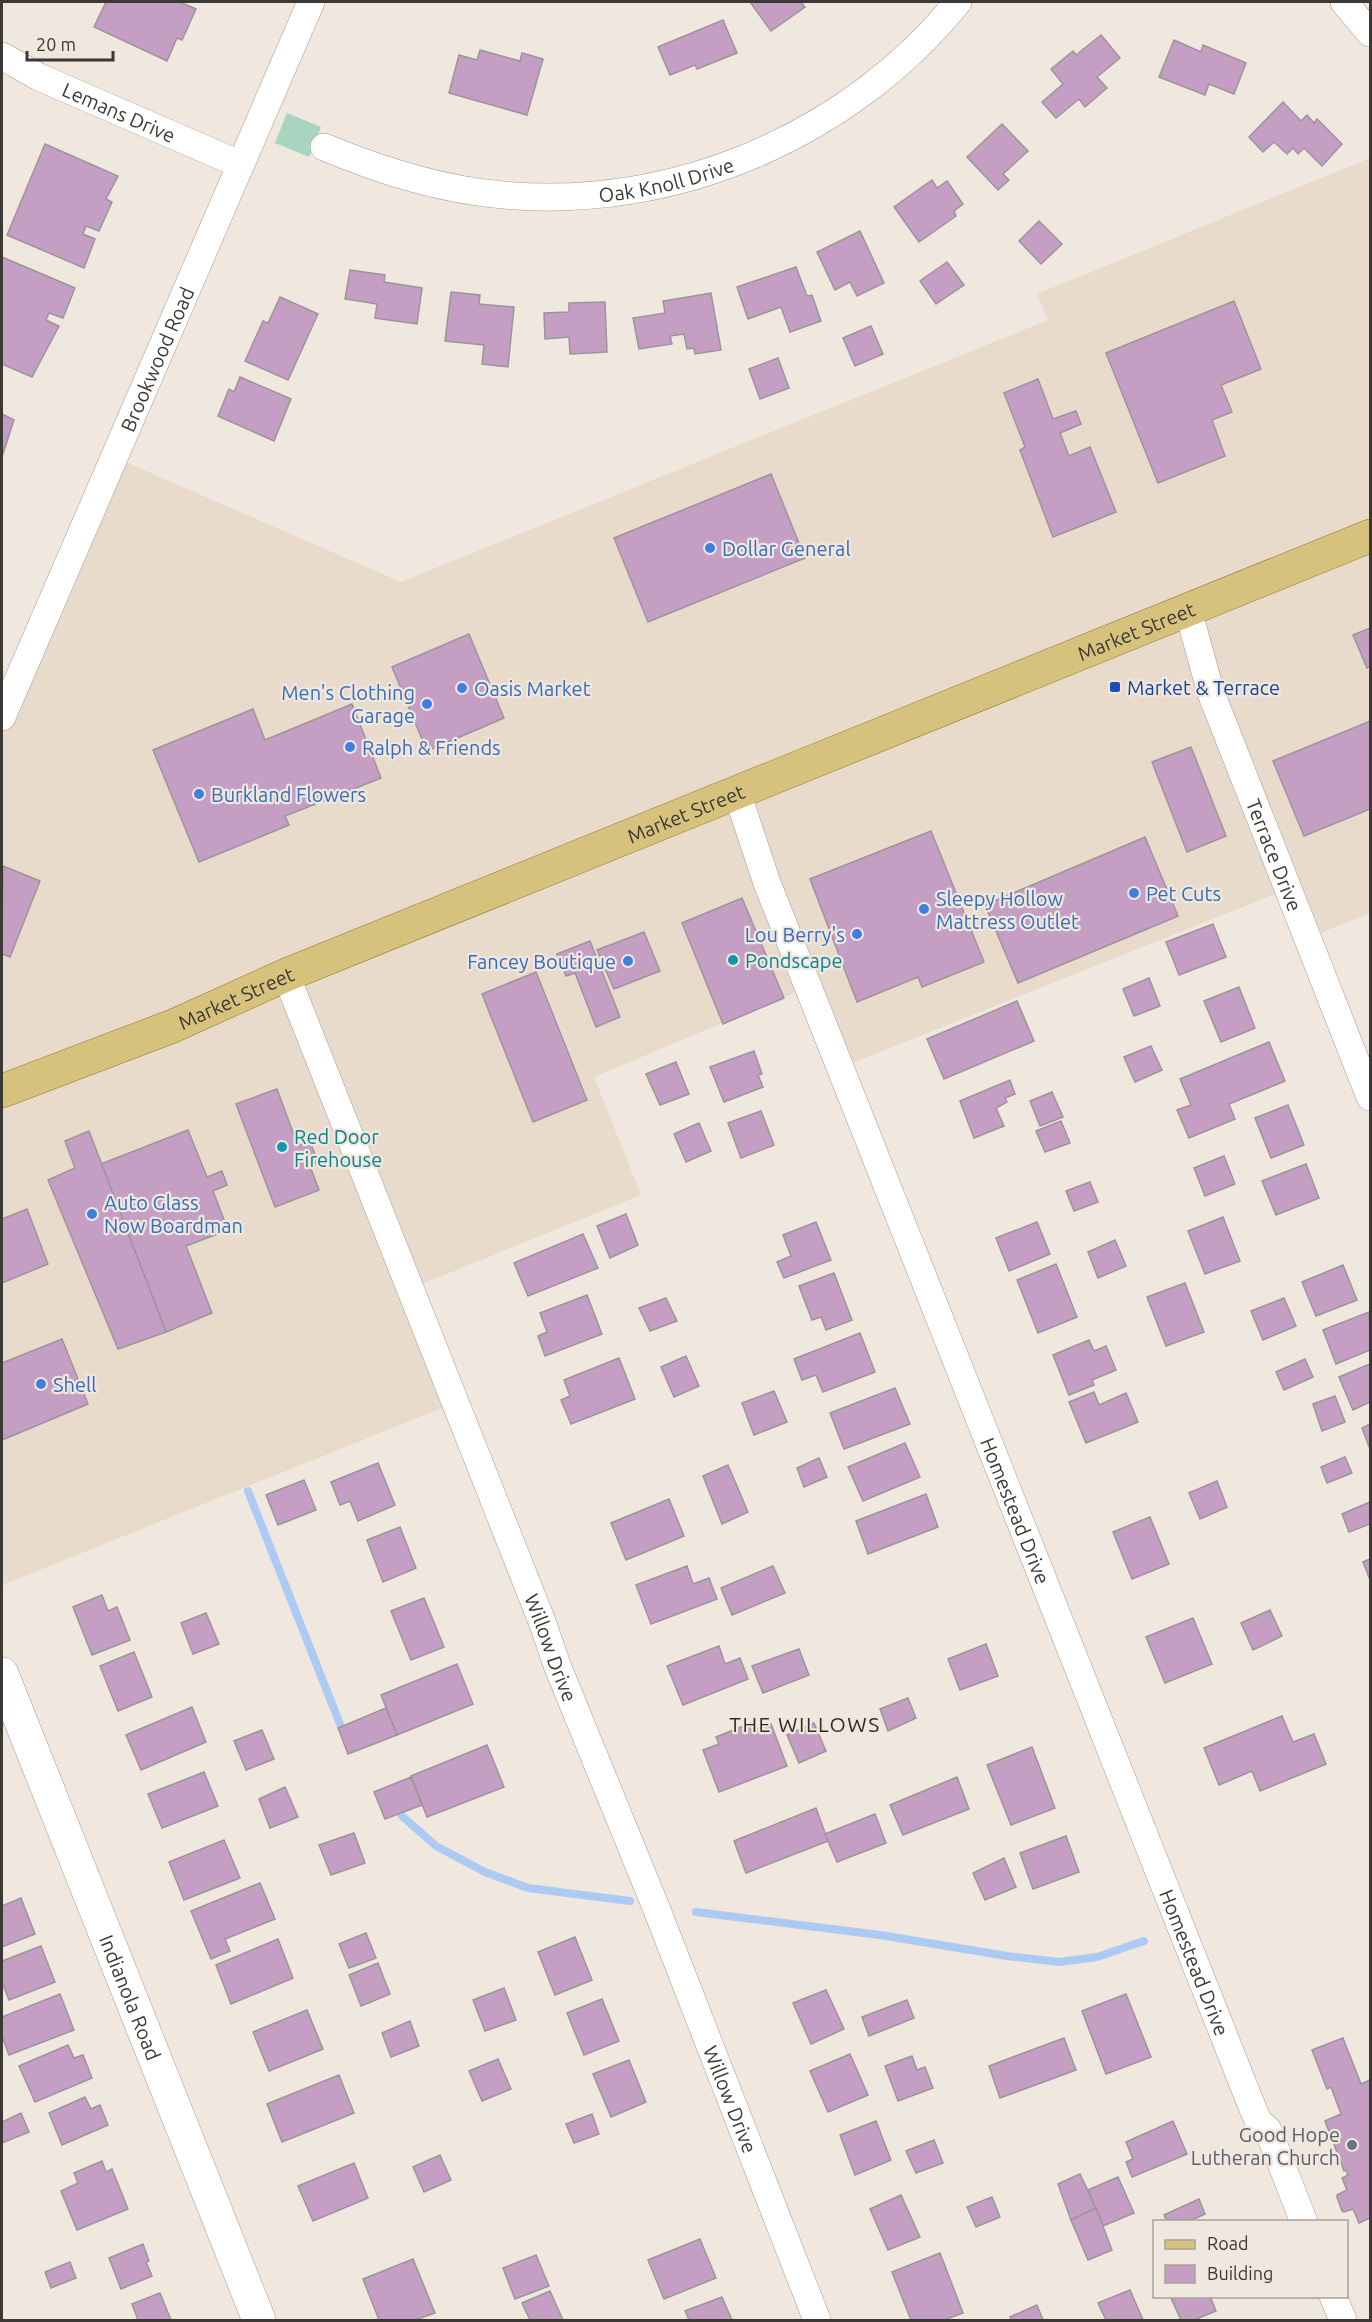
<svg xmlns="http://www.w3.org/2000/svg" width="1372" height="2322" viewBox="0 0 1372 2322" font-family="Ubuntu,sans-serif">
	<style>
		.built { fill: #e9dbcb }
		.green { fill: #a8d5c0 }
		.lines { fill: none; stroke-linecap: round; stroke-linejoin: round }
		.stream { stroke: #adcaf4; stroke-width: 8 }
		.building { fill: #c59fc3; stroke: #9c949c; stroke-width: 1.5 }
		.minor-casing { stroke: #a39b92; stroke-width: 28 }
		.tertiary-casing { stroke: #a39b92; stroke-width: 34 }
		.primary-casing { stroke: #8f782c; stroke-width: 34 }
		.minor { stroke: #fff; stroke-width: 27 }
		.tertiary { stroke: #fff; stroke-width: 33 }
		.primary { stroke: #d7c27d; stroke-width: 33 }
		.shop-dot { fill: #3f7fe0; stroke: #f0e7de; stroke-width: 2 }
		.transit-dot { fill: #1a4fb4; stroke: #f0e7de; stroke-width: 2 }
		.culture-dot { fill: #0f9aa8; stroke: #f0e7de; stroke-width: 2 }
		.worship-dot { fill: #6b7280; stroke: #f0e7de; stroke-width: 2 }
		.labels { text-anchor: middle; dominant-baseline: central; stroke-width: 4.5; stroke-linejoin: round; paint-order: stroke }
		.street-label { font-size: 20px; fill: #3c3834; stroke: #f0e7de }
		.shop-label { font-size: 20px; fill: #366cbe; stroke: #f0e7de; text-anchor: start }
		.transit-label { font-size: 20px; fill: #164399; stroke: #f0e7de; text-anchor: start }
		.culture-label { font-size: 20px; fill: #0d838f; stroke: #f0e7de; text-anchor: start }
		.worship-label { font-size: 20px; fill: #5b616d; stroke: #f0e7de; text-anchor: end }
		.neighbourhood-label { font-size: 21px; letter-spacing: 1.5px; fill: #322c25; stroke: #f0e7de }
	</style>
	<rect width="100%" height="100%" fill="#f0e7de"/>
	<path class="built" d="M1370,158V913L1308,938L1288,889L840,1068L808,987L594,1077L641,1195L410,1289L455,1403L2,1585V717L114,457L401,582L1048,320L1037,294Z"/>
	<path class="green" d="M287,113L321,127L309,157L275,143Z"/>
	<g class="lines">
		<g class="stream">
			<path d="M248,1491L340,1724"/>
			<path d="M402,1816L436,1846L485,1872L528,1888L630,1901"/>
			<path d="M696,1912L880,1935L1007,1956L1059,1962L1097,1957L1144,1941"/>
		</g>
	</g>
	<g class="building">
		<path d="M106,2H183L182,3L196,9L182,40L177,38L167,61L94,27Z"/>
		<path d="M750,2H801L805,7L771,31Z"/>
		<path d="M723,20L737,53L697,69L695,65L670,75L658,47Z"/>
		<path d="M1101,35L1120,58L1097,77L1107,88L1085,107L1079,99L1056,118L1042,102L1063,84L1051,69L1073,51L1076,55Z"/>
		<path d="M1174,40L1201,52L1203,45L1246,63L1234,94L1209,84L1205,95L1159,77Z"/>
		<path d="M480,50L520,61L522,53L543,59L527,115L449,93L459,55L477,60Z"/>
		<path d="M1283,102L1301,121L1307,115L1314,123L1317,119L1342,144L1322,166L1304,148L1298,154L1293,148L1287,154L1274,142L1263,152L1249,137Z"/>
		<path d="M1002,124L1028,151L1003,174L1009,180L998,190L967,157Z"/>
		<path d="M45,144L118,176L106,199L112,202L99,231L86,226L83,234L95,239L84,268L7,235Z"/>
		<path d="M932,180L937,188L947,181L963,204L954,211L956,216L919,242L894,207Z"/>
		<path d="M1039,221L1062,244L1041,264L1019,241Z"/>
		<path d="M860,231L884,283L857,296L850,282L835,290L817,252Z"/>
		<path d="M2,257L75,288L63,318L49,313L46,320L59,326L32,377L2,364Z"/>
		<path d="M947,262L964,285L936,304L920,281Z"/>
		<path d="M796,267L807,296L812,295L821,321L790,332L781,307L748,319L737,287Z"/>
		<path d="M350,270L385,275L384,282L422,288L417,324L375,318L377,304L345,299Z"/>
		<path d="M451,292L480,295L479,304L514,307L508,367L482,364L484,345L445,341Z"/>
		<path d="M711,293L721,350L695,354L694,348L687,349L684,334L670,336L672,344L639,349L633,318L665,313L663,301Z"/>
		<path d="M280,297L318,314L288,380L245,361L263,321L268,323Z"/>
		<path d="M1234,301L1261,369L1221,385L1232,412L1212,420L1225,456L1158,483L1106,353Z"/>
		<path d="M605,302L607,352L570,354L569,337L545,339L544,313L569,312V303Z"/>
		<path d="M871,326L883,354L855,366L843,338Z"/>
		<path d="M778,358L789,388L760,399L749,369Z"/>
		<path d="M240,377L291,399L274,441L218,416L229,389L234,392Z"/>
		<path d="M1038,379L1053,419L1076,411L1081,424L1060,433L1069,456L1090,447L1116,512L1053,537L1020,450L1025,447L1004,393Z"/>
		<path d="M2,414L14,420L2,457Z"/>
		<path d="M771,474L805,558L648,622L614,538Z"/>
		<path d="M1370,628V666L1367,668L1353,635Z"/>
		<path d="M469,634L504,718L427,751L392,667Z"/>
		<path d="M352,704L381,778L285,816L289,825L199,862L153,750L253,709L265,740Z"/>
		<path d="M1370,721V809L1304,836L1273,761Z"/>
		<path d="M1191,747L1226,836L1187,852L1152,762Z"/>
		<path d="M931,831L984,962L922,987L918,977L857,1002L810,879Z"/>
		<path d="M1145,837L1178,916L1018,983L985,905Z"/>
		<path d="M3,866L40,881L10,957L2,954Z"/>
		<path d="M742,898L784,998L723,1024L682,923Z"/>
		<path d="M1213,924L1226,957L1179,975L1166,942Z"/>
		<path d="M644,932L660,971L614,989L597,950Z"/>
		<path d="M590,941L620,1017L596,1027L575,973L566,976L557,954Z"/>
		<path d="M536,972L587,1100L533,1122L482,994Z"/>
		<path d="M1149,978L1160,1006L1134,1016L1123,989Z"/>
		<path d="M1239,987L1255,1028L1221,1042L1204,1001Z"/>
		<path d="M1017,1001L1034,1041L944,1079L927,1039Z"/>
		<path d="M1269,1042L1285,1081L1229,1104L1235,1119L1189,1138L1177,1110L1191,1105L1180,1079Z"/>
		<path d="M1151,1046L1162,1070L1135,1082L1124,1057Z"/>
		<path d="M754,1051L762,1074L758,1075L763,1087L724,1102L710,1067Z"/>
		<path d="M676,1062L689,1094L660,1105L646,1074Z"/>
		<path d="M1010,1080L1015,1094L1005,1098L1007,1102L996,1108L1004,1126L974,1138L960,1101Z"/>
		<path d="M277,1089L298,1146L310,1141L318,1163L310,1166L319,1190L275,1207L236,1104Z"/>
		<path d="M1052,1092L1063,1117L1040,1126L1030,1101Z"/>
		<path d="M1288,1105L1304,1145L1271,1158L1255,1118Z"/>
		<path d="M761,1111L774,1145L741,1158L728,1123Z"/>
		<path d="M1061,1121L1070,1143L1045,1152L1036,1131Z"/>
		<path d="M699,1123L711,1151L686,1162L674,1134Z"/>
		<path d="M188,1130L207,1177L222,1171L227,1185L213,1191L228,1230L186,1246L212,1313L166,1332L101,1164Z"/>
		<path d="M89,1131L166,1332L118,1349L48,1180L75,1168L65,1141Z"/>
		<path d="M1224,1156L1235,1184L1205,1196L1194,1168Z"/>
		<path d="M1306,1164L1319,1198L1276,1215L1262,1181Z"/>
		<path d="M1090,1182L1098,1202L1074,1211L1066,1191Z"/>
		<path d="M27,1209L48,1264L2,1283V1219Z"/>
		<path d="M626,1214L638,1245L610,1258L597,1226Z"/>
		<path d="M1223,1217L1240,1261L1205,1274L1188,1231Z"/>
		<path d="M816,1222L831,1260L784,1278L777,1262L791,1256L783,1235Z"/>
		<path d="M1037,1222L1050,1254L1009,1271L996,1238Z"/>
		<path d="M583,1234L598,1268L528,1296L514,1263Z"/>
		<path d="M1115,1240L1126,1266L1098,1278L1088,1252Z"/>
		<path d="M1056,1264L1077,1317L1038,1333L1017,1280Z"/>
		<path d="M1343,1265L1357,1300L1316,1316L1302,1282Z"/>
		<path d="M834,1273L852,1320L826,1330L821,1317L812,1320L799,1286Z"/>
		<path d="M1185,1283L1204,1332L1166,1346L1147,1297Z"/>
		<path d="M587,1295L602,1334L545,1356L538,1336L547,1332L540,1313Z"/>
		<path d="M666,1298L677,1321L650,1331L639,1308Z"/>
		<path d="M1284,1298L1296,1326L1263,1340L1251,1311Z"/>
		<path d="M1369,1312L1370,1350L1336,1364L1323,1330Z"/>
		<path d="M860,1333L875,1372L823,1392L816,1375L802,1380L794,1359Z"/>
		<path d="M62,1339L88,1404L2,1440V1363Z"/>
		<path d="M1089,1340L1094,1351L1106,1346L1116,1370L1092,1380L1094,1385L1069,1395L1053,1355Z"/>
		<path d="M686,1356L699,1386L674,1397L661,1367Z"/>
		<path d="M619,1358L635,1399L571,1424L561,1400L570,1396L564,1380Z"/>
		<path d="M1305,1359L1313,1377L1284,1390L1276,1372Z"/>
		<path d="M1370,1364V1402L1353,1410L1339,1377Z"/>
		<path d="M895,1388L910,1424L844,1449L830,1413Z"/>
		<path d="M774,1391L787,1422L754,1435L742,1403Z"/>
		<path d="M1094,1392L1099,1405L1126,1393L1138,1422L1086,1443L1069,1402Z"/>
		<path d="M1335,1396L1345,1422L1322,1431L1313,1404Z"/>
		<path d="M1370,1424V1449L1362,1428Z"/>
		<path d="M905,1443L920,1477L863,1501L848,1467Z"/>
		<path d="M1345,1457L1352,1473L1327,1483L1321,1467Z"/>
		<path d="M819,1458L827,1477L804,1487L797,1468Z"/>
		<path d="M378,1463L395,1505L358,1521L350,1501L340,1505L331,1482Z"/>
		<path d="M728,1465L748,1512L722,1524L703,1476Z"/>
		<path d="M304,1480L316,1510L278,1525L266,1495Z"/>
		<path d="M1217,1481L1227,1507L1200,1519L1189,1493Z"/>
		<path d="M926,1494L938,1527L868,1554L856,1521Z"/>
		<path d="M669,1499L684,1536L626,1560L611,1523Z"/>
		<path d="M1370,1502V1524L1349,1532L1342,1514Z"/>
		<path d="M1150,1517L1169,1564L1132,1579L1113,1532Z"/>
		<path d="M400,1527L416,1568L383,1582L367,1540Z"/>
		<path d="M1370,1559V1580L1363,1562Z"/>
		<path d="M687,1566L693,1584L709,1578L717,1599L651,1624L636,1585Z"/>
		<path d="M773,1566L785,1593L732,1615L721,1588Z"/>
		<path d="M102,1595L108,1611L117,1607L130,1640L92,1655L73,1607Z"/>
		<path d="M424,1598L444,1647L411,1660L391,1611Z"/>
		<path d="M1270,1610L1282,1636L1253,1650L1241,1623Z"/>
		<path d="M206,1613L219,1644L193,1654L181,1623Z"/>
		<path d="M1193,1618L1212,1664L1165,1683L1146,1637Z"/>
		<path d="M986,1644L998,1676L960,1690L948,1659Z"/>
		<path d="M719,1646L725,1664L740,1658L748,1679L683,1705L667,1666Z"/>
		<path d="M799,1649L809,1675L763,1693L752,1666Z"/>
		<path d="M134,1652L152,1697L118,1711L100,1666Z"/>
		<path d="M457,1664L473,1704L397,1735L381,1695Z"/>
		<path d="M908,1698L916,1718L888,1731L880,1709Z"/>
		<path d="M192,1707L206,1742L141,1770L126,1735Z"/>
		<path d="M386,1708L397,1735L348,1754L338,1728Z"/>
		<path d="M1282,1716L1293,1742L1314,1734L1326,1764L1260,1791L1252,1771L1219,1785L1204,1748Z"/>
		<path d="M751,1723L754,1730L771,1724L787,1766L719,1792L703,1750L719,1744L716,1737Z"/>
		<path d="M814,1723L826,1751L799,1763L787,1735Z"/>
		<path d="M262,1730L274,1759L246,1770L234,1741Z"/>
		<path d="M487,1745L504,1787L427,1817L411,1776Z"/>
		<path d="M1032,1747L1055,1808L1011,1825L987,1765Z"/>
		<path d="M204,1772L218,1806L162,1828L148,1794Z"/>
		<path d="M411,1777L422,1805L385,1819L374,1792Z"/>
		<path d="M957,1777L969,1809L903,1835L890,1805Z"/>
		<path d="M285,1787L298,1817L270,1828L259,1799Z"/>
		<path d="M816,1808L828,1841L746,1873L734,1841Z"/>
		<path d="M875,1814L886,1843L837,1862L825,1834Z"/>
		<path d="M354,1833L365,1863L331,1875L319,1845Z"/>
		<path d="M1066,1836L1079,1872L1033,1889L1020,1853Z"/>
		<path d="M224,1840L240,1878L184,1900L169,1862Z"/>
		<path d="M1004,1858L1016,1887L985,1900L973,1873Z"/>
		<path d="M260,1883L275,1919L225,1939L230,1951L211,1959L191,1911Z"/>
		<path d="M21,1898L35,1934L2,1947V1906Z"/>
		<path d="M366,1933L376,1958L349,1968L339,1944Z"/>
		<path d="M575,1937L592,1980L555,1995L538,1952Z"/>
		<path d="M278,1939L293,1978L231,2004L216,1965Z"/>
		<path d="M41,1946L55,1982L9,2000L2,1982V1961Z"/>
		<path d="M378,1963L390,1994L361,2006L349,1975Z"/>
		<path d="M504,1988L516,2020L485,2031L473,2000Z"/>
		<path d="M826,1990L844,2029L811,2044L793,2003Z"/>
		<path d="M60,1994L74,2030L9,2055L2,2036V2017Z"/>
		<path d="M1126,1994L1151,2057L1106,2074L1082,2011Z"/>
		<path d="M602,1999L619,2041L584,2055L567,2013Z"/>
		<path d="M907,2000L914,2018L869,2036L862,2017Z"/>
		<path d="M307,2010L323,2049L269,2071L253,2032Z"/>
		<path d="M410,2021L419,2046L391,2057L382,2033Z"/>
		<path d="M1064,2038L1076,2070L1000,2098L989,2066Z"/>
		<path d="M1343,2038L1361,2084L1370,2080V2218L1359,2223L1353,2209L1344,2212L1342,2211L1337,2197V2195L1347,2190L1342,2178L1348,2175L1346,2170L1344,2171L1325,2121L1341,2114L1331,2087L1327,2089L1312,2050Z"/>
		<path d="M68,2045L74,2058L83,2055L92,2078L35,2102L19,2066Z"/>
		<path d="M850,2054L868,2095L828,2112L810,2071Z"/>
		<path d="M912,2056L917,2070L925,2067L933,2088L898,2101L885,2066Z"/>
		<path d="M498,2059L511,2089L482,2101L469,2071Z"/>
		<path d="M629,2060L646,2102L611,2117L593,2074Z"/>
		<path d="M339,2075L354,2113L282,2142L267,2104Z"/>
		<path d="M85,2097L91,2109L100,2105L108,2125L62,2145L49,2113Z"/>
		<path d="M21,2113L29,2132L2,2143V2122Z"/>
		<path d="M592,2114L599,2134L574,2143L566,2124Z"/>
		<path d="M876,2121L891,2160L855,2175L840,2135Z"/>
		<path d="M1173,2121L1187,2154L1132,2177L1126,2162L1133,2159L1126,2142Z"/>
		<path d="M934,2140L943,2163L916,2173L906,2151Z"/>
		<path d="M440,2155L451,2180L424,2192L413,2167Z"/>
		<path d="M102,2161L106,2172L112,2169L128,2209L77,2230L61,2191L78,2183L74,2173Z"/>
		<path d="M354,2163L368,2198L313,2221L298,2186Z"/>
		<path d="M1080,2174L1096,2208L1071,2220L1058,2184Z"/>
		<path d="M1118,2177L1134,2213L1103,2226L1088,2190Z"/>
		<path d="M901,2195L920,2237L888,2250L870,2209Z"/>
		<path d="M992,2197L1000,2217L976,2227L967,2207Z"/>
		<path d="M1199,2199L1205,2214L1187,2222H1167L1164,2215Z"/>
		<path d="M1096,2208L1112,2250L1088,2260L1071,2220Z"/>
		<path d="M700,2239L716,2278L664,2299L648,2260Z"/>
		<path d="M143,2244L149,2261L146,2262L152,2276L121,2289L109,2258Z"/>
		<path d="M940,2253L963,2313L944,2320H911L892,2272Z"/>
		<path d="M536,2255L549,2286L515,2299L503,2268Z"/>
		<path d="M413,2259L435,2313L415,2320H379L363,2279Z"/>
		<path d="M70,2262L76,2278L51,2288L45,2272Z"/>
		<path d="M1130,2290L1143,2320H1106L1098,2303Z"/>
		<path d="M550,2291L563,2320H530L522,2303Z"/>
		<path d="M160,2293L171,2320H138L132,2304Z"/>
		<path d="M1174,2296H1210L1216,2311L1194,2320H1181L1171,2298Z"/>
		<path d="M722,2297L732,2320H689L685,2311Z"/>
		<path d="M1037,2305L1043,2320H1011L1010,2317Z"/>
	</g>
	<g class="lines">
		<g class="minor-casing">
			<g id="minor">
				<path d="M1344,2L1370,33"/>
				<path id="s1" d="M2,56L39,77L239,164"/>
				<path id="s2" d="M324,147C382,171 441,190 503,195C675,211 850,135 958,2"/>
				<path id="s3" d="M1188,610L1211,693L1370,1097"/>
				<path id="s4" d="M2,717L311,2"/>
				<path id="s5" d="M737,793L767,883L1249,2099L1258,2121L1268,2130L1304,2222"/>
				<path id="s6" d="M286,975L543,1624L557,1665L655,1905L817,2320"/>
				<path d="M1333,2296L1343,2320"/>
			</g>
		</g>
		<g class="tertiary-casing">
			<g id="tertiary">
				<path id="s7" d="M2,1674L259,2320"/>
			</g>
		</g>
		<g class="primary-casing">
			<g id="primary">
				<path id="s8" d="M2,1091L173,1026L286,975L1370,536"/>
			</g>
		</g>
		<use href="#minor" class="minor"/>
		<use href="#tertiary" class="tertiary"/>
		<use href="#primary" class="primary"/>
	</g>
	<g class="shop-dot">
		<circle cx="710" cy="548" r="6"/>
		<circle cx="462" cy="688" r="6"/>
		<circle cx="427" cy="704" r="6"/>
		<circle cx="350" cy="747" r="6"/>
		<circle cx="199" cy="794" r="6"/>
		<circle cx="1134" cy="893" r="6"/>
		<circle cx="924" cy="909" r="6"/>
		<circle cx="857" cy="934" r="6"/>
		<circle cx="628" cy="961" r="6"/>
		<circle cx="92" cy="1214" r="6"/>
		<circle cx="41" cy="1384" r="6"/>
	</g>
	<rect class="transit-dot" x="1109" y="681" width="12" height="12" rx="3"/>
	<g class="culture-dot">
		<circle cx="733" cy="960" r="6"/>
		<circle cx="282" cy="1147" r="6"/>
	</g>
	<circle class="worship-dot" cx="1352" cy="2145" r="6"/>
	<g class="labels">
		<g class="street-label">
			<text stroke="none"><textPath href="#s1" startOffset="130">Lemans Drive</textPath></text>
			<text stroke="none"><textPath href="#s2" startOffset="351">Oak Knoll Drive</textPath></text>
			<text stroke="none"><textPath href="#s4" startOffset="390">Brookwood Road</textPath></text>
			<text stroke="none"><textPath href="#s8" startOffset="1224">Market Street</textPath></text>
			<text stroke="none"><textPath href="#s8" startOffset="738">Market Street</textPath></text>
			<text stroke="none"><textPath href="#s3" startOffset="260">Terrace Drive</textPath></text>
			<text stroke="none"><textPath href="#s8" startOffset="252">Market Street</textPath></text>
			<text stroke="none"><textPath href="#s5" startOffset="770">Homestead Drive</textPath></text>
			<text stroke="none"><textPath href="#s6" startOffset="723">Willow Drive</textPath></text>
			<text stroke="none"><textPath href="#s5" startOffset="1256">Homestead Drive</textPath></text>
			<text stroke="none"><textPath href="#s7" startOffset="348">Indianola Road</textPath></text>
			<text stroke="none"><textPath href="#s6" startOffset="1209">Willow Drive</textPath></text>
		</g>
		<g class="shop-label">
			<text x="722" y="548">Dollar General</text>
			<text x="474" y="688">Oasis Market</text>
			<text x="415" y="692" text-anchor="end">Men's Clothing<tspan x="415" dy="23">Garage</tspan></text>
			<text x="362" y="747">Ralph &amp; Friends</text>
			<text x="211" y="794">Burkland Flowers</text>
			<text x="1146" y="893">Pet Cuts</text>
			<text x="936" y="898">Sleepy Hollow<tspan x="936" dy="23">Mattress Outlet</tspan></text>
			<text x="845" y="934" text-anchor="end">Lou Berry's</text>
			<text x="616" y="961" text-anchor="end">Fancey Boutique</text>
			<text x="104" y="1202">Auto Glass<tspan x="104" dy="23">Now Boardman</tspan></text>
			<text x="53" y="1384">Shell</text>
		</g>
		<g class="transit-label">
			<text x="1127" y="687">Market &amp; Terrace</text>
		</g>
		<g class="culture-label">
			<text x="745" y="960">Pondscape</text>
			<text x="294" y="1136">Red Door<tspan x="294" dy="23">Firehouse</tspan></text>
		</g>
		<g class="worship-label">
			<text x="1340" y="2134">Good Hope<tspan x="1340" dy="23">Lutheran Church</tspan></text>
		</g>
		<g class="neighbourhood-label">
			<text x="805" y="1724">THE WILLOWS</text>
		</g>
	</g>
	<rect width="1372" height="2322" fill="none" stroke="#3c3834" stroke-width="6"/>
	<rect x="1153" y="2220" width="195" height="78" fill="#f0e7de" stroke="#a8a19a" stroke-width="1.5"/>
	<rect x="1165" y="2240" width="30" height="9" fill="#d7c27d" stroke="#a8a19a" stroke-width="1.5"/>
	<text x="1207" y="2250" font-size="18" fill="#3c3834">Road</text>
	<rect x="1165" y="2265" width="30" height="18" fill="#c59fc3" stroke="#a8a19a" stroke-width="1.5"/>
	<text x="1207" y="2280" font-size="18" fill="#3c3834">Building</text>
	<path d="M27 51v9h86v-9" fill="none" stroke="#3c3834" stroke-width="3"/>
	<text x="36" y="51" font-size="18" fill="#3c3834" stroke="#f0e7de" stroke-width="4.5" paint-order="stroke">20 m</text>
</svg>
